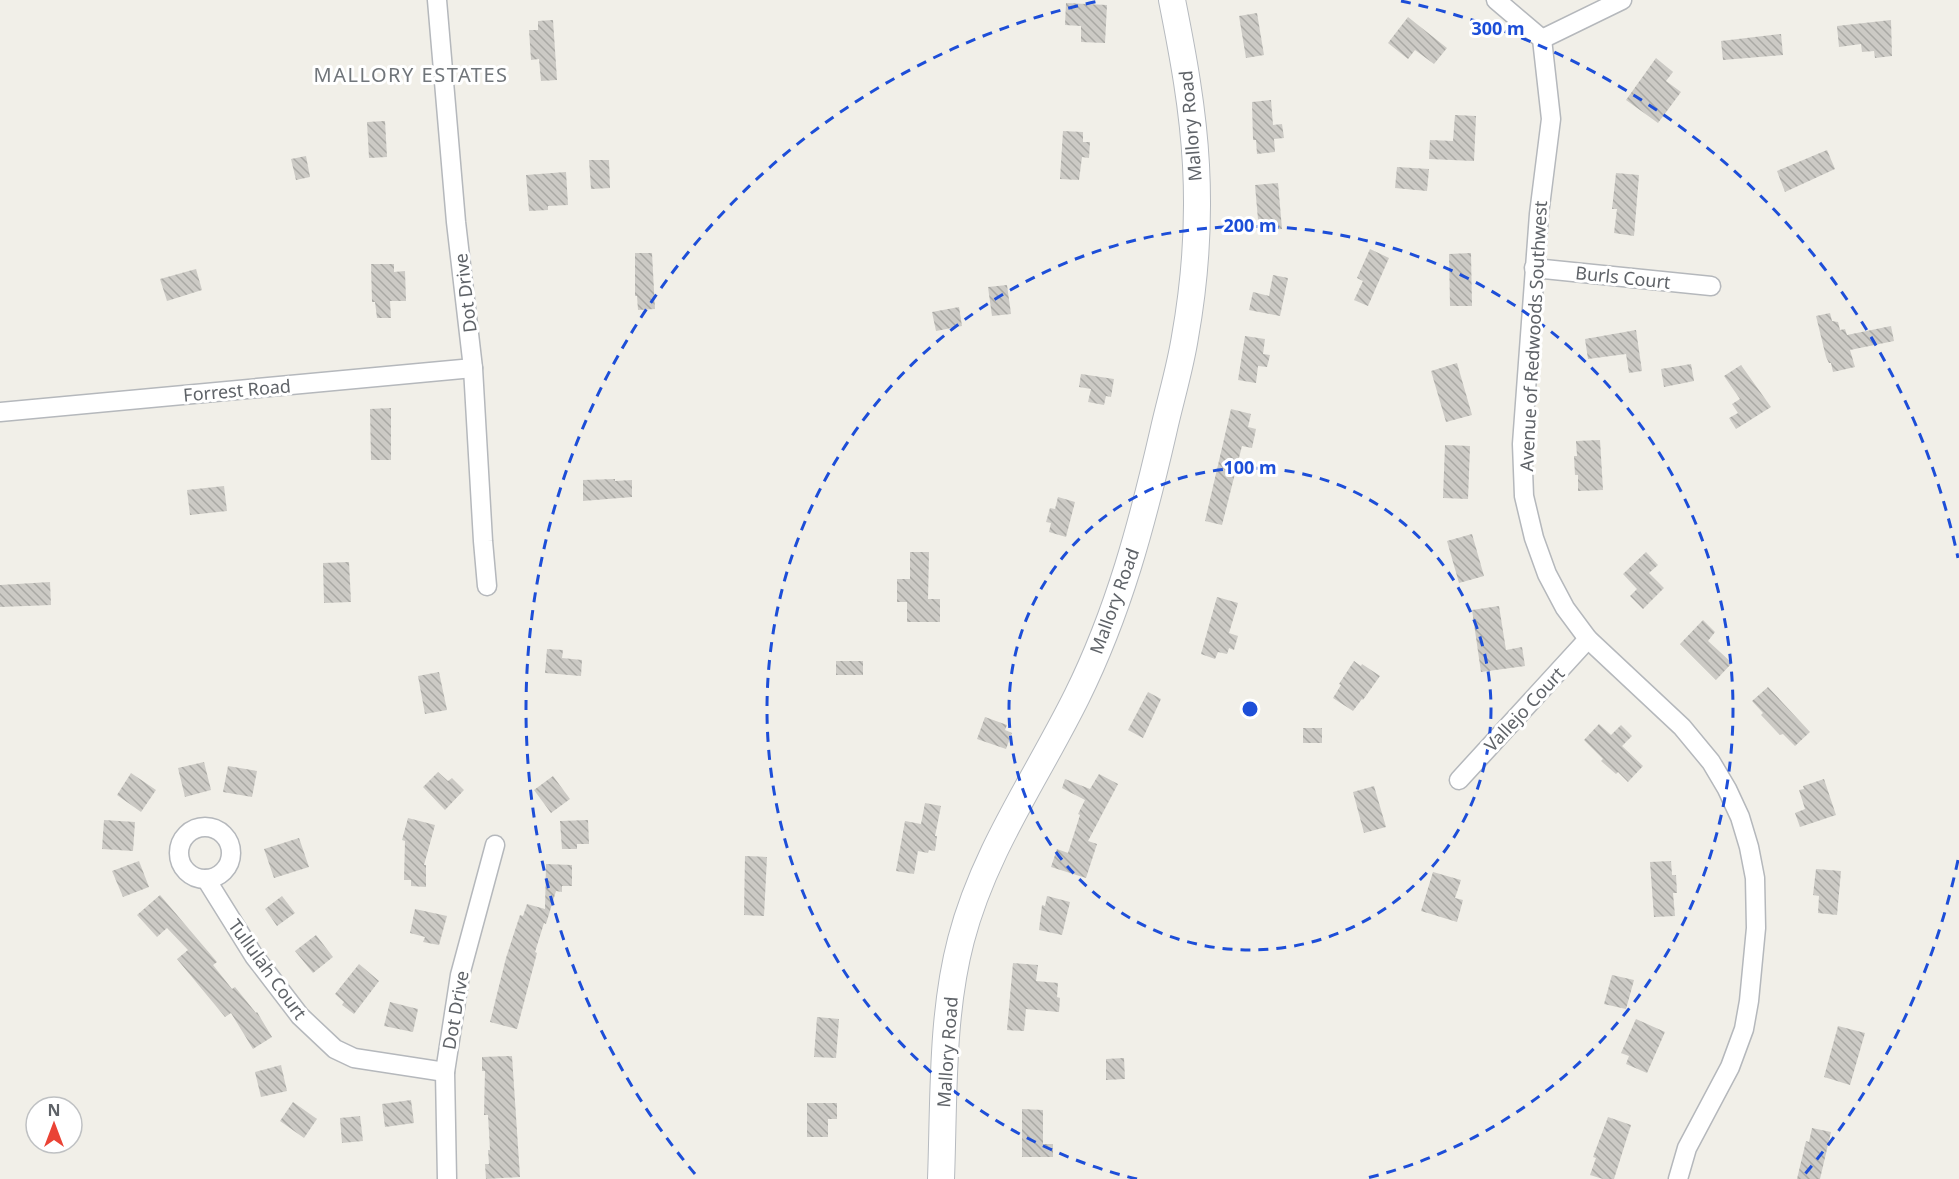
<svg xmlns="http://www.w3.org/2000/svg" width="1959" height="1179" viewBox="0 0 1959 1179" font-family="'Noto Sans',sans-serif">
	<style>
		.building { fill: url(#building-back-hatch) }
		.lines { fill: none; stroke-linecap: round; stroke-linejoin: round }
		.street-casing { stroke: #b5b8bc; stroke-width: 21 }
		.secondary-casing { stroke: #b6babf; stroke-width: 28 }
		.street { stroke: #fff; stroke-width: 18 }
		.secondary { stroke: #fff; stroke-width: 26 }
		.ring { fill: none; stroke: #1d4ed8; stroke-width: 3; stroke-dasharray: 10 8 }
		.labels { text-anchor: middle; dominant-baseline: central; stroke-width: 6; stroke-linejoin: round; paint-order: stroke }
		.street-label { font-size: 18px; fill: #5f6368; stroke: #fff }
		.neighbourhood-label { font-size: 20px; letter-spacing: 1.5px; fill: #70757a; stroke: #fff }
		.centre { fill: #1d4ed8; stroke: #fff; stroke-width: 3 }
		.ring-label { font-size: 18px; text-anchor: middle; font-weight: bold; fill: #1d4ed8; stroke: #fff; stroke-width: 6; stroke-linejoin: round; paint-order: stroke }
	</style>
	<defs>
		<pattern id="building-back-hatch" width="6" height="6" patternUnits="userSpaceOnUse" patternTransform="scale(1.5)"><rect width="6" height="6" fill="#cccac5"/><path d="M-1 5l2 2M0 0l6 6M5-1l2 2" fill="none" stroke="#a9a8a4"/></pattern>
	</defs>
	<rect width="100%" height="100%" fill="#f1efe8"/>
	<g class="building">
		<path d="M1066,3L1107,5L1105,43L1081,42V26L1065,25Z"/>
		<path d="M1257,13L1264,55L1246,58L1239,16Z"/>
		<path d="M1408,17L1447,48L1434,64L1415,50L1408,59L1388,43Z"/>
		<path d="M553,20L557,80L541,81L539,59L531,60L529,30H538V21Z"/>
		<path d="M1891,20L1892,56L1875,58L1874,51L1862,52L1861,44L1839,47L1837,26Z"/>
		<path d="M1781,34L1783,55L1723,60L1721,41Z"/>
		<path d="M1656,58L1673,72L1666,81L1681,92L1658,123L1626,100Z"/>
		<path d="M1271,100L1273,125L1282,124L1284,138L1274,139L1275,152L1257,154L1256,140H1253L1252,102Z"/>
		<path d="M1455,115L1476,116L1474,161L1429,159L1430,140L1453,141Z"/>
		<path d="M385,121L387,157L369,158L367,122Z"/>
		<path d="M1063,131L1083,132V142H1090L1089,158L1082,157L1079,180L1060,179Z"/>
		<path d="M1827,150L1835,169L1785,192L1777,171Z"/>
		<path d="M306,156L310,177L296,180L291,159Z"/>
		<path d="M589,160H609L610,188L591,189Z"/>
		<path d="M1397,167L1429,169L1427,191L1395,188Z"/>
		<path d="M566,172L568,205L548,206V210L529,211L526,175Z"/>
		<path d="M1616,173L1639,175L1634,236L1614,233L1617,209H1612Z"/>
		<path d="M1278,183L1282,229L1259,231L1255,185Z"/>
		<path d="M1370,249L1389,258L1368,306L1354,300L1363,281L1357,278Z"/>
		<path d="M635,253H652L655,309L638,310L637,296H635Z"/>
		<path d="M1471,253L1472,306H1450L1449,254Z"/>
		<path d="M371,264H394V272L405,271L406,301H390L391,318H377L375,302H372Z"/>
		<path d="M196,269L202,290L167,301L160,279Z"/>
		<path d="M1273,275L1288,278L1280,316L1249,310L1253,292L1269,296Z"/>
		<path d="M1007,285L1011,314L992,316L988,287Z"/>
		<path d="M959,307L962,326L936,331L932,312Z"/>
		<path d="M1830,313L1832,321L1838,322L1840,330L1845,329L1847,335L1891,326L1894,341L1850,350L1855,367L1833,372L1831,363H1829L1826,357L1816,316Z"/>
		<path d="M1636,330L1642,371L1629,373L1626,354L1588,359L1585,339Z"/>
		<path d="M1245,336L1265,339L1263,354L1270,355L1267,367L1258,366L1256,383L1238,380Z"/>
		<path d="M1457,363L1472,415L1446,422L1431,371Z"/>
		<path d="M1691,364L1694,381L1664,387L1661,369Z"/>
		<path d="M1741,365L1771,407L1736,429L1729,418L1738,413L1732,404L1740,399L1724,376Z"/>
		<path d="M1081,374L1114,379L1111,397L1106,396L1104,405L1088,402L1091,389L1079,387Z"/>
		<path d="M391,408V460H371L370,409Z"/>
		<path d="M1231,409L1251,414L1248,427L1256,429L1252,448L1242,446L1222,525L1205,521Z"/>
		<path d="M1600,440L1603,490L1578,491V475H1575L1574,456H1577L1576,441Z"/>
		<path d="M1445,445L1470,446L1468,499L1443,498Z"/>
		<path d="M615,479V481L632,480V497L583,501V480Z"/>
		<path d="M224,486L227,511L190,515L187,490Z"/>
		<path d="M1058,497L1075,502L1066,537L1049,532L1051,523L1046,522L1050,508L1055,509Z"/>
		<path d="M1472,534L1484,576L1459,583L1447,541Z"/>
		<path d="M910,552H929L928,599H940V622H907V602H897V579H910Z"/>
		<path d="M1646,552L1658,565L1649,573L1664,588L1643,609L1630,596L1637,589L1623,574Z"/>
		<path d="M349,562L351,602L324,603L323,563Z"/>
		<path d="M50,582L51,605L0,607V585Z"/>
		<path d="M1217,597L1238,603L1229,633L1238,636L1234,650L1229,648L1227,654L1218,652L1215,659L1201,654Z"/>
		<path d="M1499,606L1506,650L1522,647L1525,666L1481,672L1472,610Z"/>
		<path d="M1703,620L1715,632L1708,641L1732,663L1716,680L1680,644Z"/>
		<path d="M547,649L563,650L562,658L582,660L581,676L545,673Z"/>
		<rect x="836" y="661" width="27" height="14"/>
		<path d="M1354,661L1361,666L1362,664L1380,676L1363,700L1362,699L1353,711L1333,698L1341,685L1339,684Z"/>
		<path d="M439,672L447,710L425,714L418,676Z"/>
		<path d="M1768,687L1810,732L1795,746L1783,734L1780,735L1761,715L1763,713L1752,701Z"/>
		<path d="M1148,692L1161,699L1143,738L1128,730Z"/>
		<path d="M985,717L1007,725L1005,730L1012,733L1006,749L977,739Z"/>
		<path d="M1599,724L1611,735L1621,725L1632,736L1622,746L1643,766L1628,782L1618,772L1616,774L1601,761L1603,759L1584,740Z"/>
		<rect x="1303" y="728" width="19" height="15"/>
		<path d="M204,762L211,790L185,797L178,768Z"/>
		<path d="M228,766L257,771L252,797L223,792Z"/>
		<path d="M438,772L448,781L452,778L464,790L445,810L423,787Z"/>
		<path d="M131,773L156,790L141,812L117,795Z"/>
		<path d="M1099,774L1118,784L1088,841L1097,844L1086,878L1051,867L1057,849L1068,853L1080,815L1078,814L1085,800L1062,788L1065,779L1090,789Z"/>
		<path d="M553,776L570,799L551,813L534,790Z"/>
		<path d="M1824,779L1836,815L1800,827L1795,813L1805,809L1799,790L1804,789L1803,786Z"/>
		<path d="M1374,786L1386,827L1364,833L1353,792Z"/>
		<path d="M925,803L941,806L935,836H937L935,851L929,850L928,853L918,851L914,874L896,871L905,821L921,824Z"/>
		<path d="M408,818L435,825L424,865H426V887L411,886V880H404L405,841L402,840Z"/>
		<path d="M104,820L135,822L133,851L102,849Z"/>
		<path d="M588,820L589,844H577V849H562L560,821Z"/>
		<path d="M299,838L309,867L274,878L264,849Z"/>
		<path d="M745,856L767,857L764,916L744,915Z"/>
		<path d="M139,861L149,887L123,897L112,871Z"/>
		<path d="M1671,861L1672,875H1676L1677,893H1673L1675,916L1654,917L1650,862Z"/>
		<path d="M546,864L572,865V886H562V892L556,891L546,924L544,923L535,952L537,953L517,1029L490,1022L506,958L520,915L523,916L527,904L545,909Z"/>
		<path d="M1816,869L1841,871L1837,915L1818,913L1819,896L1813,895Z"/>
		<path d="M1433,872L1461,880L1455,898L1463,900L1457,922L1421,911Z"/>
		<path d="M160,895L217,962L213,965L232,989L235,987L256,1013L257,1012L272,1037L253,1049L231,1013L225,1017L177,959L188,950L167,928L157,937L137,915Z"/>
		<path d="M282,896L295,913L277,926L265,909Z"/>
		<path d="M1047,896L1070,902L1062,935L1039,930L1042,905L1045,906Z"/>
		<path d="M415,909L447,916L439,945L423,942L425,937L410,933Z"/>
		<path d="M316,935L333,957L313,973L295,951Z"/>
		<path d="M1013,963L1038,965L1036,981L1058,983L1057,997L1060,998L1059,1012L1026,1009L1024,1031L1007,1030Z"/>
		<path d="M359,964L379,981L354,1014L342,1005L344,1002L335,994Z"/>
		<path d="M1612,975L1634,980L1626,1009L1604,1004Z"/>
		<path d="M390,1002L418,1009L413,1032L384,1026Z"/>
		<path d="M817,1017L839,1019L836,1058L814,1057Z"/>
		<path d="M1636,1019L1665,1032L1647,1073L1626,1064L1629,1056L1621,1053Z"/>
		<path d="M1838,1026L1865,1033L1850,1085L1824,1077Z"/>
		<path d="M512,1056L520,1177L486,1179L485,1164H489L488,1150H490L488,1115H484L485,1071H482V1057Z"/>
		<path d="M1124,1058L1125,1079L1106,1080V1059Z"/>
		<path d="M281,1065L287,1091L261,1097L255,1072Z"/>
		<path d="M411,1100L414,1123L385,1127L382,1104Z"/>
		<path d="M293,1102L317,1119L304,1138L280,1121Z"/>
		<path d="M807,1103H837V1119H828V1137H807Z"/>
		<path d="M1022,1109L1043,1110V1144H1053V1157H1022Z"/>
		<path d="M360,1116L363,1141L342,1143L340,1118Z"/>
		<path d="M1608,1117L1631,1125L1614,1179H1603L1590,1175L1596,1158L1593,1157Z"/>
		<path d="M1812,1128L1831,1132L1820,1179H1797L1806,1141L1809,1142Z"/>
	</g>
	<g class="lines">
		<g class="street-casing">
			<g id="street">
				<path d="M437,0L456,222L473,368L483,541L487,586"/>
				<path d="M1496,0L1542,39L1551,119L1539,214L1522,444L1524,496L1534,538L1547,574L1565,608L1588,639L1682,727L1711,762L1727,789L1740,817L1749,847L1755,878L1756,928L1749,1001L1744,1029L1730,1067L1687,1148L1678,1179"/>
				<path d="M1542,39L1622,0"/>
				<path d="M1534,268L1711,286"/>
				<path d="M0,412L473,368"/>
				<path d="M1459,780L1588,639"/>
				<circle cx="205" cy="853" r="26"/>
				<path d="M206,879L254,956L300,1016L335,1049L354,1058L445,1072"/>
				<path d="M447,1179L445,1072L460,975L495,845"/>
			</g>
		</g>
		<g class="secondary-casing">
			<path id="secondary" d="M941,1179C944,1101 941,1016 961,940C984,851 1037,777 1077,696C1119,611 1142,524 1163,433C1170,401 1180,369 1185,337C1195,281 1199,221 1196,165C1193,109 1183,55 1172,0"/>
		</g>
		<use href="#street" class="street"/>
		<use href="#secondary" class="secondary"/>
	</g>
	<g class="ring">
		<circle cx="1250" cy="709" r="241"/>
		<path d="M1137 1179A483 483 0 1 1 1363 1179"/>
		<path d="M1958 860A724 724 0 0 1 1805 1174M695 1174A724 724 0 0 1 1099 1M1401 1A724 724 0 0 1 1958 558"/>
	</g>
	<g class="labels">
		<g class="street-label">
			<text transform="translate(1190 126) rotate(-95)">Mallory Road</text>
			<text transform="translate(1623 277) rotate(6)">Burls Court</text>
			<text transform="translate(465 293) rotate(-97)">Dot Drive</text>
			<text transform="translate(1533 336) rotate(-87)">Avenue of Redwoods Southwest</text>
			<text transform="translate(237 390) rotate(-5)">Forrest Road</text>
			<text transform="translate(1114 601) rotate(-70)">Mallory Road</text>
			<text transform="translate(1524 709) rotate(-47)">Vallejo Court</text>
			<text transform="translate(268 969) rotate(54)">Tullulah Court</text>
			<text transform="translate(455 1010) rotate(-80)">Dot Drive</text>
			<text transform="translate(947 1052) rotate(-86)">Mallory Road</text>
		</g>
		<g class="neighbourhood-label">
			<text x="411" y="74">MALLORY ESTATES</text>
		</g>
	</g>
	<circle cx="1250" cy="709" r="9" class="centre"/>
	<g class="ring-label">
		<text x="1498" y="35">300 m</text>
		<text x="1250" y="232">200 m</text>
		<text x="1250" y="474">100 m</text>
	</g>
	<g transform="translate(54 1125)"><circle r="28" fill="#ffffff" stroke="#bfc1c3" stroke-width="1.5"/>
	<path d="M0-4.5L10 22L0 15L-10 22Z" fill="#ea4335"/>
	<text y="-9" font-size="16" font-weight="bold" text-anchor="middle" fill="#5f6368">N</text>
	</g>
</svg>
